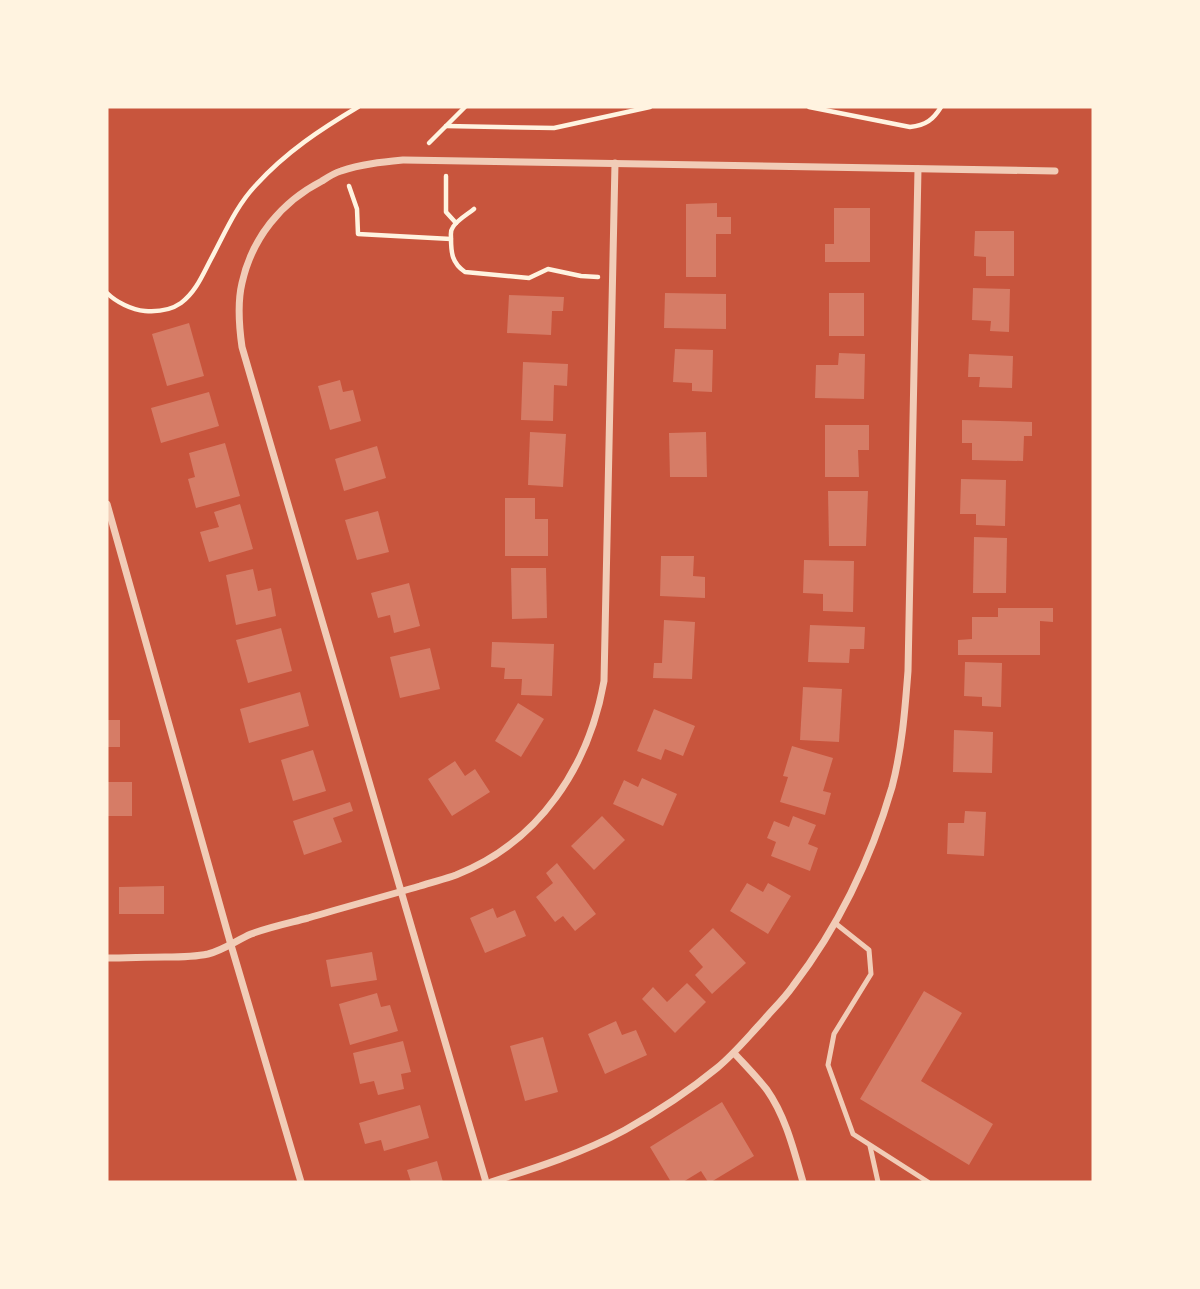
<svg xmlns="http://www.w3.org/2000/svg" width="1200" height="1289" viewBox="0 0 1200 1289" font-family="Karla,sans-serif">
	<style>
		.building { fill: #d67c66 }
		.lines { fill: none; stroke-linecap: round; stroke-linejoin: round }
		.path { stroke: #fff3e0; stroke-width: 4.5 }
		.service { stroke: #f1ccb7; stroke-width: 5 }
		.minor { stroke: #f1ccb7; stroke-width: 7 }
	</style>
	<rect width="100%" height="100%" fill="#c8553d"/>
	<g class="building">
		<path d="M717,203V217H731V234H716V277H686V204Z"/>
		<path d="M834,208H870V262H825V244H834Z"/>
		<path d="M975,231H1014V276H986V257L974,256Z"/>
		<path d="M973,288L1010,289L1009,332L990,331L991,321L972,320Z"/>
		<path d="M665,293L726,294V329L664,328Z"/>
		<rect x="829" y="293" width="35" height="43"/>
		<path d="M509,295L564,297L563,311H552L551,335L507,333Z"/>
		<path d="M189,323L204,376L167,386L152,334Z"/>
		<path d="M675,349L713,350L712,392L692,391V383L673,382Z"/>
		<path d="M839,353L865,354L864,399L815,398L816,365H838Z"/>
		<path d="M969,354L1013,356L1012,388L979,387L980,377H968Z"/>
		<path d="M523,362L568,364L567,386L554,385L553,421L521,420Z"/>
		<path d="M340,380L343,392L353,390L361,421L330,430L318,386Z"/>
		<path d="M209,392L219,426L161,443L151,408Z"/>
		<path d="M962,420L1032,422V436H1024L1023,461L972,460V443H962Z"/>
		<path d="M825,425H869V450H858L859,477H825Z"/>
		<path d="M530,432L566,434L563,487L528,485Z"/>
		<path d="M706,432L707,477H670L669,433Z"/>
		<path d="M225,443L240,496L196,508L188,479L195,477L189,453Z"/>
		<path d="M377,446L386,478L344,491L335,459Z"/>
		<path d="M961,479L1006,480L1005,526L976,525V514H960Z"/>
		<path d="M828,491H868L866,546H829Z"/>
		<path d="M505,498H535V519H548V556H505Z"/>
		<path d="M240,504L253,549L209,562L200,532L219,527L214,512Z"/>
		<path d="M378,511L389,552L357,560L345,520Z"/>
		<path d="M974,537L1007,538L1006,593H973Z"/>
		<path d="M661,556H694L693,576L705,577V598L660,596Z"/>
		<path d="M804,560L854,561L853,612L823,611V594L803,593Z"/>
		<path d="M511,568H546L547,618L512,619Z"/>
		<path d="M253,569L258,591L271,588L276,616L236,625L226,575Z"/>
		<path d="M409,583L420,626L394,633L390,615L378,618L371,593Z"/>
		<path d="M998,608H1053V622L1040,621V655H958V640L972,639V617H998Z"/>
		<path d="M664,620L695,622L692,679L653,678L654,663H662Z"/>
		<path d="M810,625L865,627L864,649H850L849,663L808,662Z"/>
		<path d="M281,628L292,671L248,683L236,640Z"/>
		<path d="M492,642L554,644L552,696L521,695L522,679H504L505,668L491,667Z"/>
		<path d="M430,648L440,689L400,698L390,657Z"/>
		<path d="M965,662L1002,663L1001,707L982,706V697L964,696Z"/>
		<path d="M803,687L842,689L839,742L800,740Z"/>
		<path d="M300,692L309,726L249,743L240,709Z"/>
		<path d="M518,703L544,719L521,757L495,741Z"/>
		<path d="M654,709L695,726L683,756L665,749L661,760L637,751Z"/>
		<rect x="107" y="720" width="13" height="27"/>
		<path d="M954,730L993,732L992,773L953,772Z"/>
		<path d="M792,746L833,758L823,791L831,793L825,815L780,802L788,777L783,776Z"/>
		<path d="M313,750L326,791L293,801L281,760Z"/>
		<path d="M455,761L465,776L475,769L490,792L452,816L428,779Z"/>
		<path d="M642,778L677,794L663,826L613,804L624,780L638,787Z"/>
		<rect x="107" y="782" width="25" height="34"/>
		<path d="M350,802L353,811L333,818L342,842L304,855L293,821Z"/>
		<path d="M965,811L986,812L984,856L947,854L948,823H964Z"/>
		<path d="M602,816L625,840L594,870L571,846Z"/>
		<path d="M793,816L816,825L808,844L818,848L810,871L771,856L776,842L767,838L774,821L789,827Z"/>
		<path d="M557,863L596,914L575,931L563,916L555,922L536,897L553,883L546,873Z"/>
		<path d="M747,883L763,892L768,883L791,896L768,934L730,911Z"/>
		<path d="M164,886V914H119V887Z"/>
		<path d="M493,908L497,918L515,910L526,936L485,953L470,918Z"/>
		<path d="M713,928L746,963L712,994L695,975L703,967L689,951Z"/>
		<path d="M372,952L377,980L331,987L326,960Z"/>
		<path d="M687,983L706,1002L675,1033L642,999L653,987L667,1002Z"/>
		<path d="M924,991L962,1013L921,1081L993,1124L969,1165L860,1099Z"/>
		<path d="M377,993L381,1007L390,1005L398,1031L350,1045L339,1004Z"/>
		<path d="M616,1021L622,1035L636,1030L647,1055L605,1074L588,1034Z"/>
		<path d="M543,1037L558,1092L525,1101L510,1046Z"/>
		<path d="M403,1041L411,1072L401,1074L404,1089L378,1095L374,1081L360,1084L353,1053Z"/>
		<path d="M722,1102L754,1156L711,1182H708L701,1171L683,1182H671L650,1147Z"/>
		<path d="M420,1105L429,1138L384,1151L381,1140L365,1144L359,1123Z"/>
		<path d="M437,1161L443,1182H411L407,1170Z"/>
	</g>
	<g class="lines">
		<g class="path">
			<path d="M809,107L910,127C926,125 933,120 941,107"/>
			<path d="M446,126L554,128L650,107"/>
			<path d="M429,143L465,107"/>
			<path d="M446,176V212L456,223"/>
			<path d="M349,186L357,209L358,234L451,239"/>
			<path d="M474,209C468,214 457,220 453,227C450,231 451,233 451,238C451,253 452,263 465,272L529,278L548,269L581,276L598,277"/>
			<path d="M107,293C116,302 132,310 145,311C158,312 171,310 181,303C196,292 203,274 211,259C225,233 236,206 256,185C286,152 321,129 358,107"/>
		</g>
		<g class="service">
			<path d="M835,923L869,950L871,974L834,1034L828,1065L853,1134L928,1182"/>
			<path d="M870,1146L878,1182"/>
		</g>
		<g class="minor">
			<path d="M107,504L231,945L301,1182"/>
			<path d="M107,958C126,958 146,957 165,957C179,957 194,957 208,954C224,950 237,940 251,934C269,927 289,923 308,918C345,907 383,897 420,886C432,882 445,879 456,875C540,842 589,766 604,681L615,163"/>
			<path d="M734,1053C745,1065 757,1077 767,1090C786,1117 794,1151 803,1182"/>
			<path d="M486,1182L242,347C239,326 237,304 242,283C252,238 281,202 322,181C328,177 334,173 341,171C361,164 383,162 404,160L1055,171"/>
			<path d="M491,1182C536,1168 583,1153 625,1130C657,1112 689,1091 717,1068C734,1054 747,1038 762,1022C772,1010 784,999 793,986C839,926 871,859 892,787C902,749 905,710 908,671L918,169"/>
		</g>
	</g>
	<rect width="1200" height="1289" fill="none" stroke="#fff3e0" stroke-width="217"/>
</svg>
